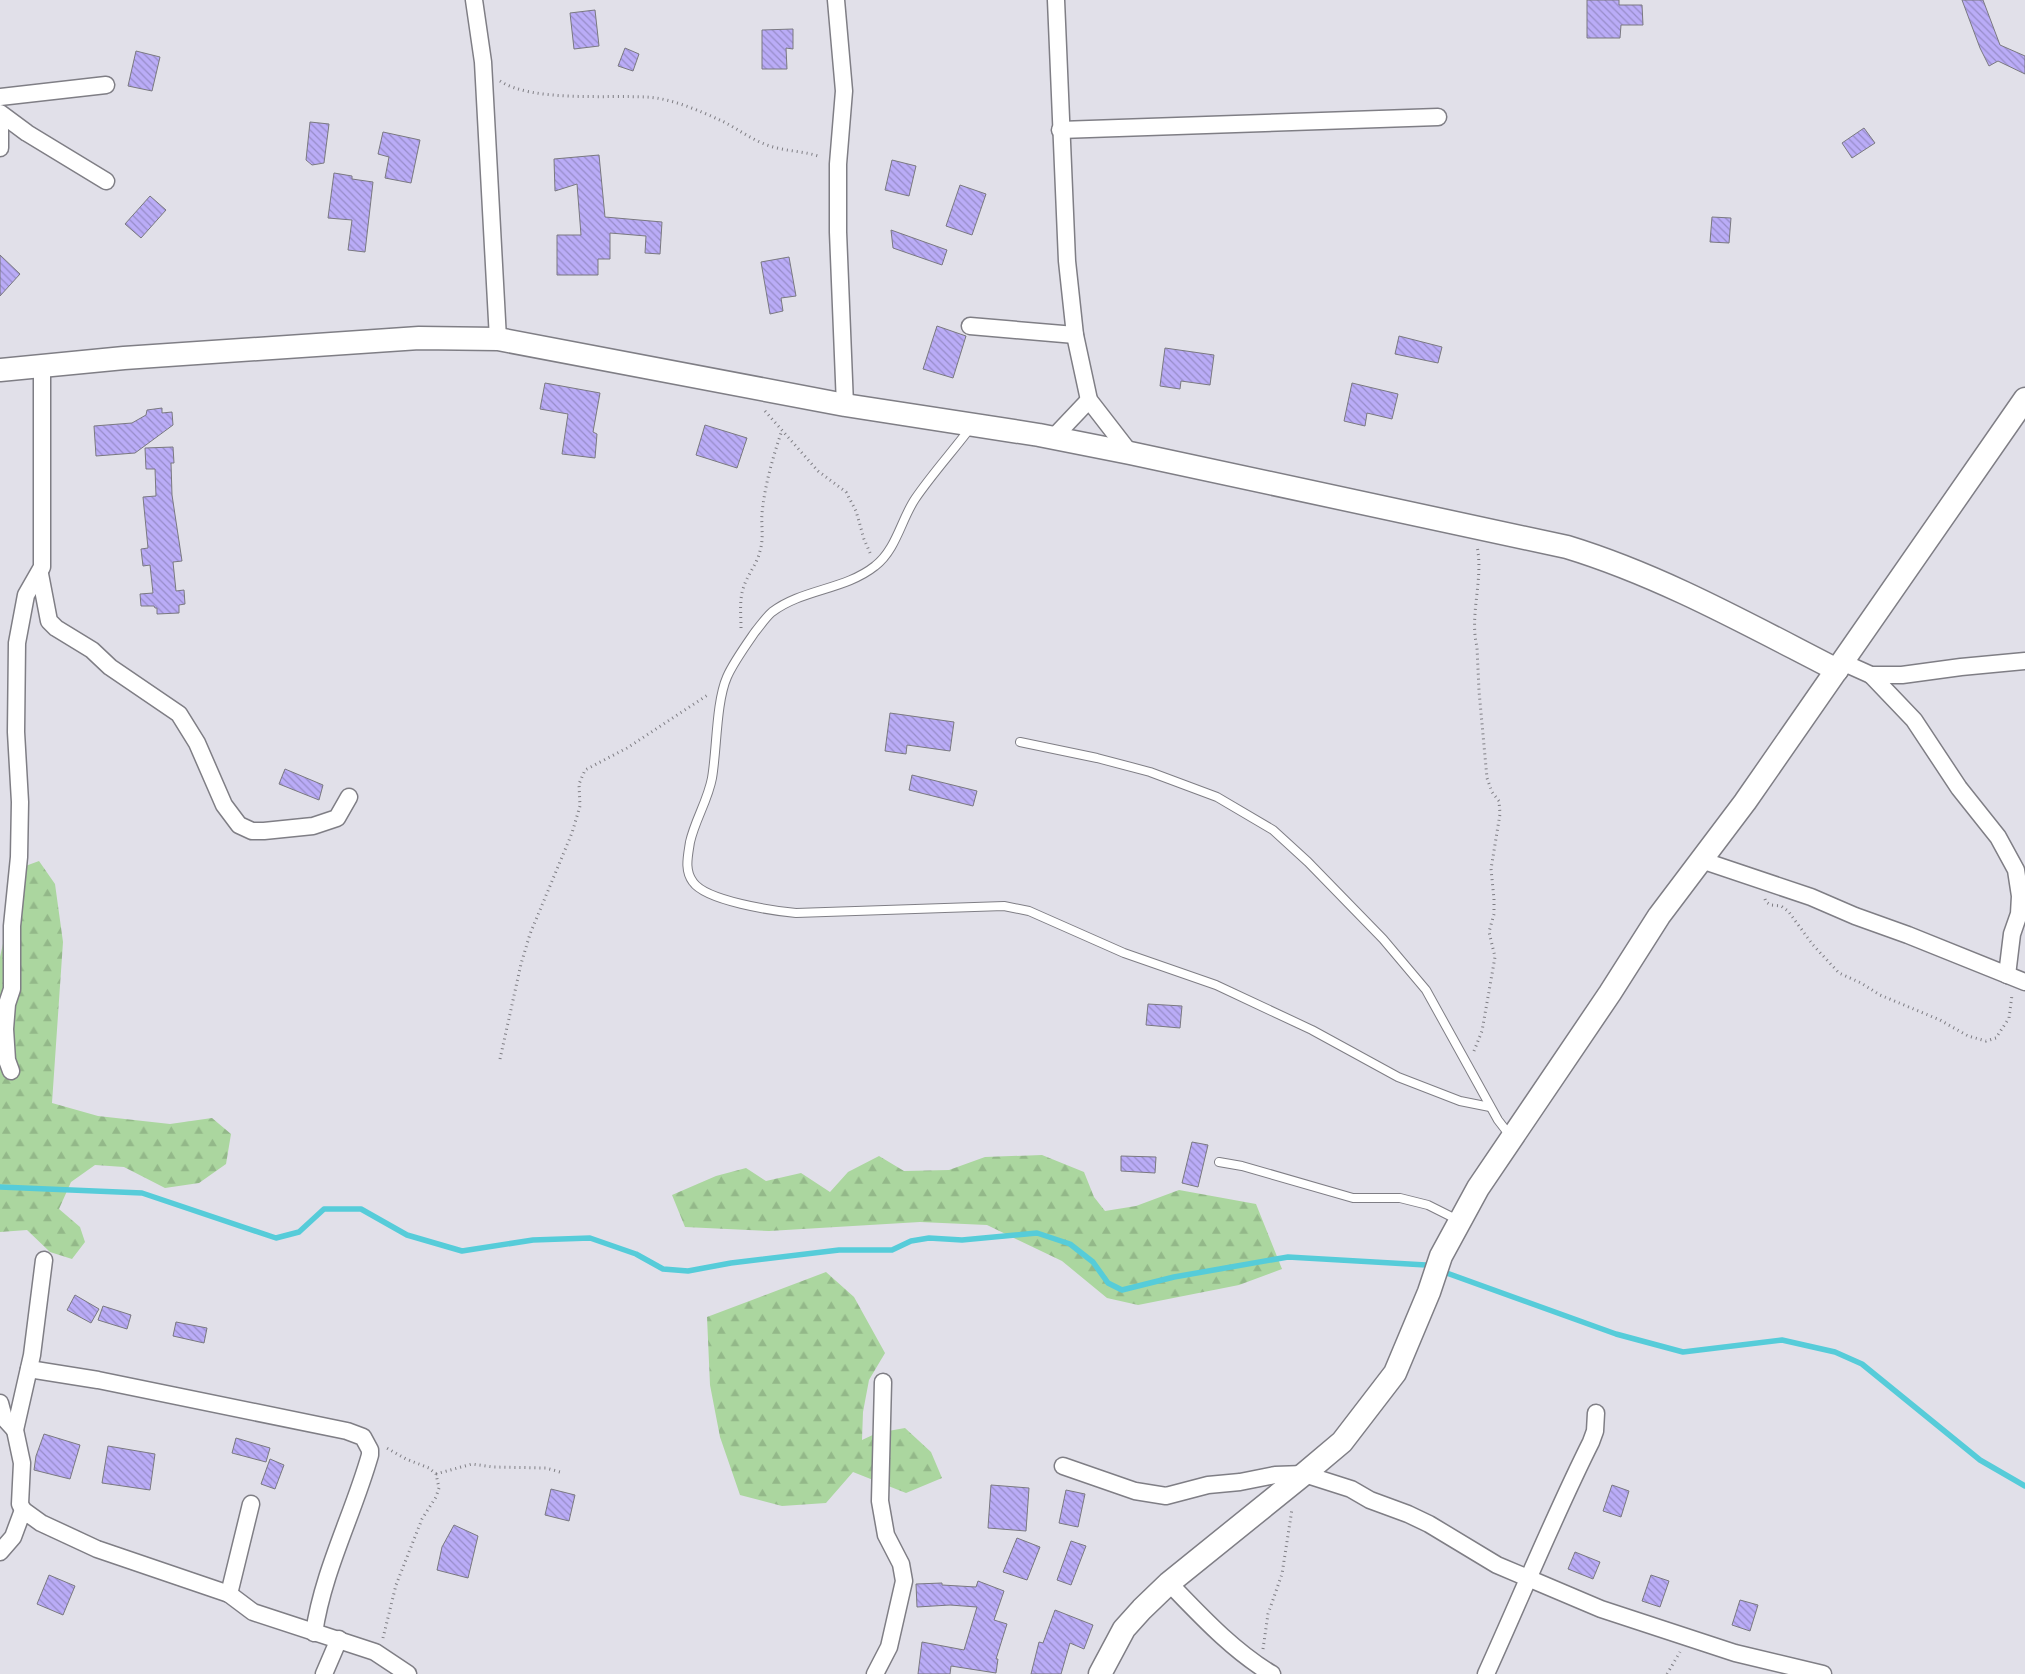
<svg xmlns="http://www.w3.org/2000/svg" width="2025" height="1674" viewBox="0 0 2025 1674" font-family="Barlow,sans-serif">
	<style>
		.forest { fill: url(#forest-firs) }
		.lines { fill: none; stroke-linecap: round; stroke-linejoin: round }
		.stream { stroke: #56ccd9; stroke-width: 5.5 }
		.building { fill: url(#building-back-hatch); stroke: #7a7980 }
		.lane-casing { stroke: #7f7e85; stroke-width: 10 }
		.street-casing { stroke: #7f7e85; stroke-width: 19 }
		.secondary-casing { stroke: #7f7e85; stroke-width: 25 }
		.path { stroke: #7f7e84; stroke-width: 3; stroke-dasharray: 1 4; stroke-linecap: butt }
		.lane { stroke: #fff; stroke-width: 8 }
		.street { stroke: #fff; stroke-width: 16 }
		.secondary { stroke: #fff; stroke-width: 22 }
	</style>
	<defs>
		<pattern id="forest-firs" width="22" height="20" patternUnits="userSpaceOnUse" patternTransform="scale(1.25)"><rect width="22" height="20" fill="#abd69f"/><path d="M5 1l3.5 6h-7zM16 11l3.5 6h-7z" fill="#93b889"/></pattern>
		<pattern id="building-back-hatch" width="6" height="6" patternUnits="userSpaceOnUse" patternTransform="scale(1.25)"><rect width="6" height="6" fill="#baacf7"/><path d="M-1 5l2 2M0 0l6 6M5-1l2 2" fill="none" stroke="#978cc8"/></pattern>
	</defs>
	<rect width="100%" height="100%" fill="#e1e0e9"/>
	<g class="forest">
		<path d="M39,861L55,884L63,942L52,1103L98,1116L170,1124L212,1118L231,1134L226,1164L199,1183L165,1188L124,1167L95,1165L71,1182L59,1209L80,1227L85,1242L72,1259L50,1252L27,1230L0,1232V957L20,868Z"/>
		<path d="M1042,1155L1084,1172L1094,1197L1105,1211L1136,1206L1179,1190L1256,1204L1282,1269L1239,1285L1138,1305L1107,1298L1062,1261L987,1225L920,1222L769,1231L685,1227L672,1195L716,1176L746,1168L766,1181L801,1173L830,1192L848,1172L879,1156L904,1171L949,1170L985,1157Z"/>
		<path d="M826,1272L854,1297L885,1353L869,1380L863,1412L862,1440L877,1433L905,1428L931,1452L942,1478L906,1493L853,1472L826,1503L782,1506L740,1495L720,1437L710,1385L707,1317Z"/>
	</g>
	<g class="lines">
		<g class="stream">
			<path d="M0,1187L142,1193L276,1238L299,1232L324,1209H361L407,1235L462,1251L533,1240L590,1238L636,1254L663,1269L688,1271L731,1263L839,1250H892L911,1241L929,1238L962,1240L1037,1233L1070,1244L1093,1262L1108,1283L1122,1290L1174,1277L1288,1257L1426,1265L1433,1267"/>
			<path d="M1441,1271L1616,1334L1683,1352L1782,1340L1835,1352L1862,1364L1980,1460L2025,1486"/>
		</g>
	</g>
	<g class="building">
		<path d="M1587,0H1619V5H1642L1643,25H1621L1620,38H1587Z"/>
		<path d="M1962,0H1983L2000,45L2025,56V74L1998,61L1989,66L1980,48Z"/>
		<path d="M595,10L599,46L574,49L570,13Z"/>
		<path d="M793,29V49L786,48L787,69H762V30Z"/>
		<path d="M625,48L639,54L633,71L618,66Z"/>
		<path d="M136,51L160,57L152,91L128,86Z"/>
		<path d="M310,122L329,124L324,163L312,165L306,160Z"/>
		<path d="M1864,128L1875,143L1852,158L1842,143Z"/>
		<path d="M383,132L420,140L411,183L385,178L389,157L378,154Z"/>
		<path d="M599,155L605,217L662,222L660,254L645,253L646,236L610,233V259H598V275H557V235H581L577,184L555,191L554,159Z"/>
		<path d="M892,160L916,166L909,196L885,190Z"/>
		<path d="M334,173L352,176V179L373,182L365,252L348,250L352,220L328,218Z"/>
		<path d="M960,185L986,194L972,235L946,226Z"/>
		<path d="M150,196L166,210L141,238L125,224Z"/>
		<path d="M1712,217L1731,218L1729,243L1710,242Z"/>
		<path d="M891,230L947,250L942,265L893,248Z"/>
		<path d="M0,255L20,274L0,296Z"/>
		<path d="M789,257L796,296L781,298L783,311L770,314L761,262Z"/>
		<path d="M937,326L966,336L953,378L923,369Z"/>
		<path d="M1399,336L1442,347L1438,363L1395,354Z"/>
		<path d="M1165,348L1214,355L1210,385L1181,381L1180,389L1160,386Z"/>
		<path d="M545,383L600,393L593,432L597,434L595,458L562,454L568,414L540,409Z"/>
		<path d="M1352,383L1398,394L1392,419L1367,413L1365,426L1344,421Z"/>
		<path d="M162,408V413L172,412L173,425L135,453L96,456L94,426L132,423L146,415L147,410Z"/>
		<path d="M705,425L747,438L737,468L696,455Z"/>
		<path d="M173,447L174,463H171L172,495L182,561L173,562L176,591L184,590L185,604L179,605V613L157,614V608H155L154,606H141L140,594L153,593L150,565L143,566L141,549L148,548L143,497L156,496L155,469H146L145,448Z"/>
		<path d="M890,713L954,722L950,751L907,745L906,754L885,751Z"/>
		<path d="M285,769L323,785L319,800L279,784Z"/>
		<path d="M912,775L977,791L973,806L909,790Z"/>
		<path d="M1148,1004L1182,1006L1180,1028L1146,1025Z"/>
		<path d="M1192,1142L1208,1145L1198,1187L1182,1183Z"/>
		<path d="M1121,1156L1156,1157L1155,1173L1121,1171Z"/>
		<path d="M75,1295L99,1309L91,1323L67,1310Z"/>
		<path d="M103,1306L131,1315L127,1329L98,1320Z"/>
		<path d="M176,1322L207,1328L204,1343L173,1336Z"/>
		<path d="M44,1434L80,1445L70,1479L34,1470L36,1456Z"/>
		<path d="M236,1438L270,1448L266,1462L232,1453Z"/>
		<path d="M108,1446L155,1454L150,1490L102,1483Z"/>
		<path d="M270,1459L284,1465L275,1489L261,1484Z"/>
		<path d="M991,1485L1029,1488L1026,1531L988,1528Z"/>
		<path d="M1612,1485L1629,1491L1621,1517L1603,1511Z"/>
		<path d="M551,1489L575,1495L569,1521L545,1515Z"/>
		<path d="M1066,1490L1085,1494L1078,1527L1059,1523Z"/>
		<path d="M454,1525L478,1536L468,1578L437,1570L442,1547Z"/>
		<path d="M1017,1538L1040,1547L1027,1580L1003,1572Z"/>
		<path d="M1071,1541L1086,1546L1071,1585L1057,1580Z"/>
		<path d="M1575,1552L1600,1562L1593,1579L1568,1569Z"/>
		<path d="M49,1575L75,1586L63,1615L37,1604Z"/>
		<path d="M1651,1575L1669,1581L1660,1607L1642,1601Z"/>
		<path d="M978,1581L1004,1591L994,1620L1007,1624L996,1659H998L996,1673L951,1666L950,1674H918L922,1642L964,1650L977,1607L950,1605L917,1607L916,1584L942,1583V1585L976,1587Z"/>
		<path d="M1740,1600L1758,1605L1750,1631L1732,1625Z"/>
		<path d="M1055,1610L1093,1625L1084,1649L1070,1643L1061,1674H1031L1039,1642L1043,1643Z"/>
	</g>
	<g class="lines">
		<g class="lane-casing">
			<g id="lane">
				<path d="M971,427C953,451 932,474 915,499C901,520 896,550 875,566C845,590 802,589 772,612C766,617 760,626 755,632C746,645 733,663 727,677C716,702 717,749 712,778C708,800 695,820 690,842C688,856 684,870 693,882C706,901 774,911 796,913L1004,906L1029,911L1124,953L1216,985L1312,1030L1398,1077L1460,1101L1490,1107"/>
				<path d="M1020,742L1097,758L1150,772L1217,797L1273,830L1308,862L1383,939L1426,990L1498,1120L1511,1137"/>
				<path d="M1219,1162L1242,1166L1353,1198H1400L1428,1205L1458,1220"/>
			</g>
		</g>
		<g class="street-casing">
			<g id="street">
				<path d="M474,0L483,62L498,339"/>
				<path d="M836,0L844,91L838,164V232L845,405"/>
				<path d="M1056,0L1067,261L1075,335L1089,400L1130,453"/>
				<path d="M0,97L106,85"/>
				<path d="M0,113L27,133L106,181"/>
				<path d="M0,125V148"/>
				<path d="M1060,130L1438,117"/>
				<path d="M970,326L1075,335"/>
				<path d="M1053,438L1089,400"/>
				<path d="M40,574L49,621L56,628L92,650L110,667L179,714L197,743L224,805L239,825L252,831H264L313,826L337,818L349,797"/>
				<path d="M1842,662L1871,675H1902L1961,667L2025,661"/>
				<path d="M1871,675L1914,720L1959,788L1998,837L2016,870L2020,896L2019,914L2012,934L2007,975"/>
				<path d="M1701,860L1811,897L1855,916L1908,935L2025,982"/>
				<path d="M11,1071L7,1060L5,1029L7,1004L12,989V926L19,857L20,802L16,732L17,643L26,595L42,567V366"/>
				<path d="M29,1369L98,1380L347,1431L363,1437L370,1450V1455C353,1515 323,1571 314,1633"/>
				<path d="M0,1403L4,1418L15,1430"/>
				<path d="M1063,1466L1135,1491L1166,1496L1208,1485L1240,1482L1275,1475L1304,1474L1351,1489L1370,1500L1408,1514L1429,1524L1497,1565L1601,1609L1735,1653L1823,1674"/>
				<path d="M23,1510L20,1504L22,1463L15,1430L32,1355L44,1260"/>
				<path d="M0,1552L13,1537L23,1510L41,1523L97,1549L229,1594L253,1612L375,1652L408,1674"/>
				<path d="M1169,1583C1200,1615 1233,1651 1272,1674"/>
				<path d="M229,1594L251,1504"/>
				<path d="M324,1674L339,1639"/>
				<path d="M875,1674L889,1647L904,1581L901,1564L886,1535L880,1501L883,1382"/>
				<path d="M1486,1674C1521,1597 1553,1518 1591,1442L1595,1431L1596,1413"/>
			</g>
		</g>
		<g class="secondary-casing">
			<g id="secondary">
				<path d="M0,370L124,358L419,338L498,339L845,405L1039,435L1130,453L1567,547C1662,576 1749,625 1837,670"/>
				<path d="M1100,1674L1124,1629L1142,1609L1169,1583L1304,1474L1342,1442L1395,1373L1429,1292L1441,1256L1478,1188L1610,993L1659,916L1745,802L2025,399"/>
			</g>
		</g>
		<g class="path">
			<path d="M500,81C532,102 607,95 646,97C671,98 700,111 722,121C736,128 748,137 762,143C782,152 802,150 821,157"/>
			<path d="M765,411L818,471L846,492L856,511L864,539L870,553"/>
			<path d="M741,628C741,614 739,599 744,586C748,574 757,564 760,551C764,538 761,526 762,513C765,484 773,457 782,430"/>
			<path d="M1765,899L1766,902L1771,905L1781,906L1788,911L1813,945L1839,973L1861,983L1880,995L1940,1020L1968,1036L1986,1041L1996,1038L2009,1018L2012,995"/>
			<path d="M1474,1051L1482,1031L1495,957L1489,932L1494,914V899L1491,869L1500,814L1499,801L1492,792L1487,778L1479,691L1477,647C1469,615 1484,579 1477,546"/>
			<path d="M500,1059L521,964L530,934L572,833L580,806L579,784L585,770L627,748L709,694"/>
			<path d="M436,1474L472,1464L493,1467L546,1468L560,1472"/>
			<path d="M383,1638L396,1585L422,1519L436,1497L439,1488L436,1474L429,1468L406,1459L385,1447"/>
			<path d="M1263,1649L1268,1614L1282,1574L1292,1509"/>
			<path d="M1667,1674L1680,1652"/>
		</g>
		<use href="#lane" class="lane"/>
		<use href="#street" class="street"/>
		<use href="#secondary" class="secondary"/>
	</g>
</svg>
